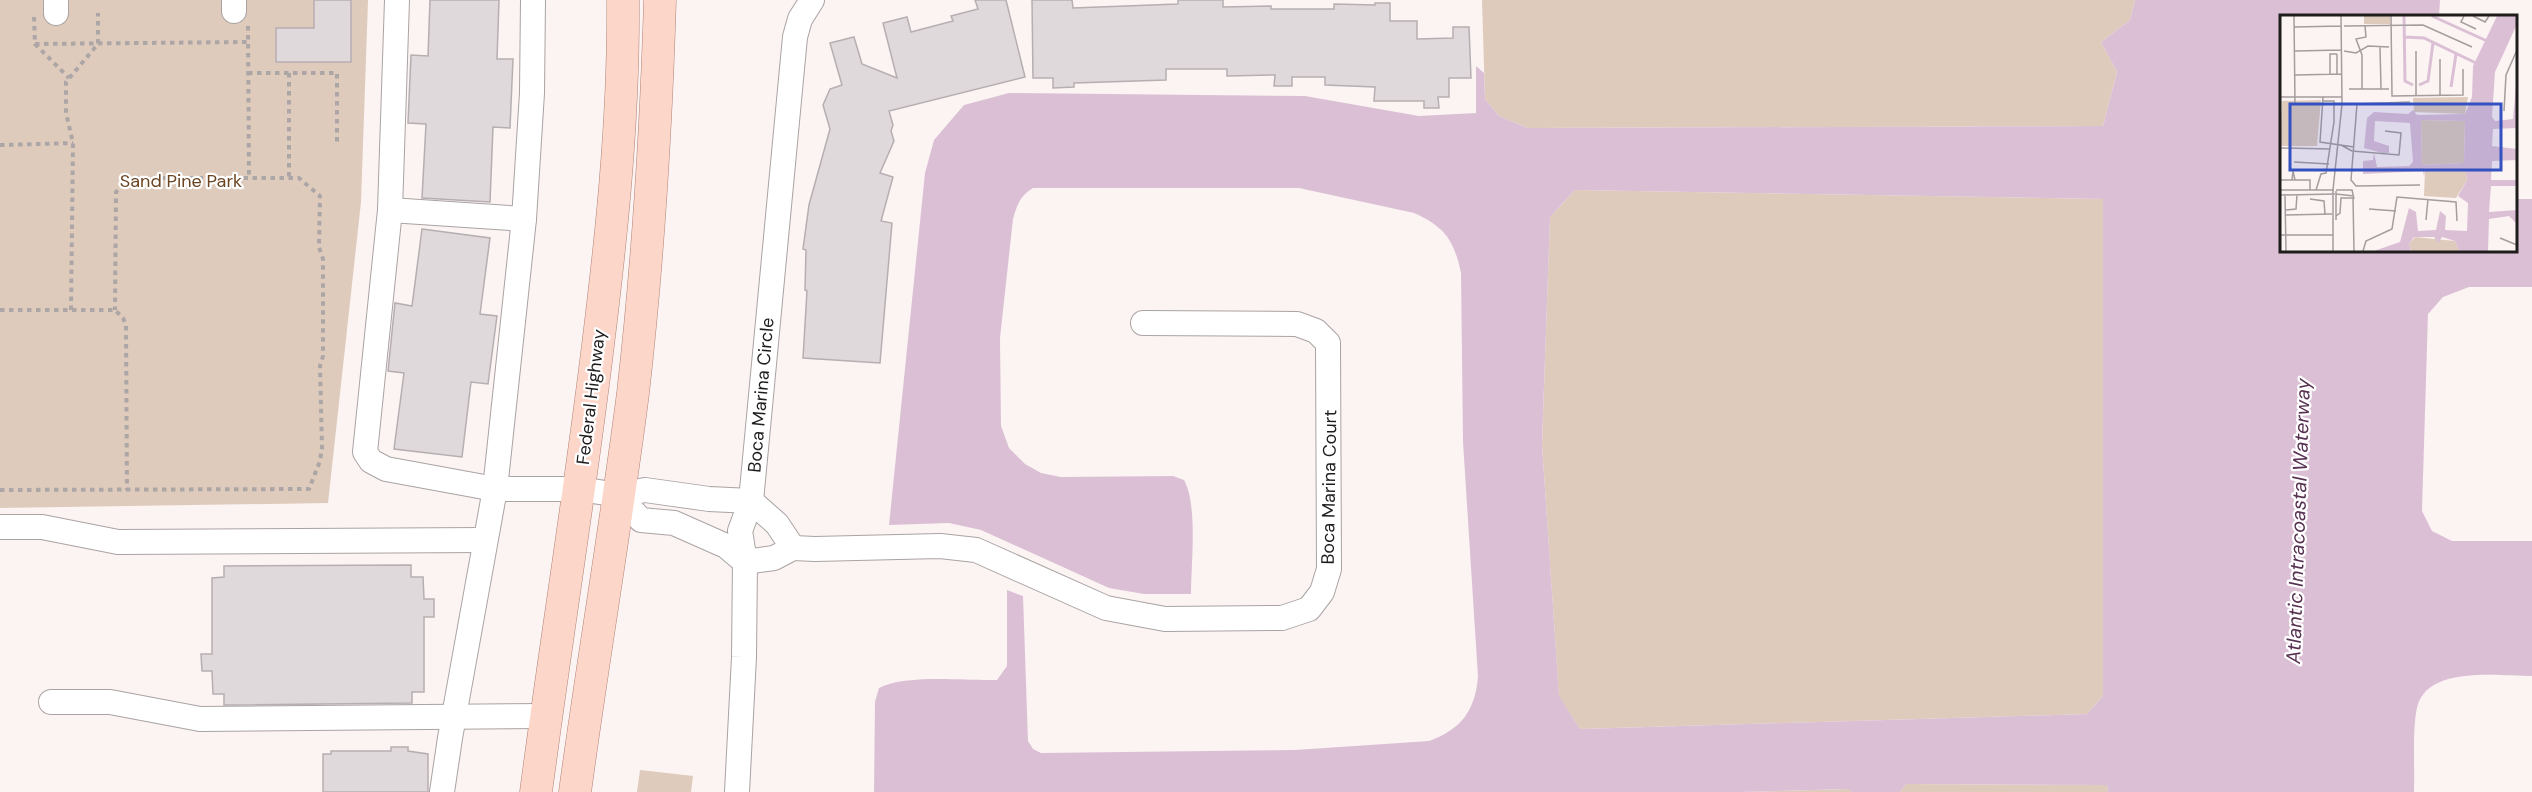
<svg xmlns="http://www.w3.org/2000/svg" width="2532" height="792" viewBox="0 0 2532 792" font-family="'DM Sans',sans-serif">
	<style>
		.green { fill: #decbbc }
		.water { fill: #dbc0d5; fill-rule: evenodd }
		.building { fill: #e0d9db; stroke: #b6aeb1; stroke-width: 1.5 }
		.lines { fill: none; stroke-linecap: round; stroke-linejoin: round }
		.minor-casing { stroke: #aaa3a3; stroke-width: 26 }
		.major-casing { stroke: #af8376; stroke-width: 33 }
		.path { stroke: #ada6a6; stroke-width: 4; stroke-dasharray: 4.5 4.5; stroke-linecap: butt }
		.minor { stroke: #fff; stroke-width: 24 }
		.major { stroke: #fdd6ca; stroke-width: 32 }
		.labels { text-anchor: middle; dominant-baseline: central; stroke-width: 4.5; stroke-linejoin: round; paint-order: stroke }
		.park-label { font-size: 18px; fill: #6a4321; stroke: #fff }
		.street-label { font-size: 18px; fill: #1f1c1c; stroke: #fff }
		.water-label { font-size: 20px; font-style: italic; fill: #573151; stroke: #fff }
		.inset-river { fill: none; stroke: #dbc0d5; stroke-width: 3 }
		.inset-road { fill: none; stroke: #a49d9d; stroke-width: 1.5 }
		.view { fill: #3451c2; fill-opacity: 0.15; stroke: #3451c2; stroke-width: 3 }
		.inset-edge { fill: none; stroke: #1f1c1c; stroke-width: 3 }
	</style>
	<rect width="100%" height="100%" fill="#fcf3f3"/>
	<g class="green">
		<path d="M0,0H368L361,202L328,503L0,508Z"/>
		<path d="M1482,0H2135L2130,20L2101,42L2117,72L2103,126L1528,128L1499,116L1485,99Z"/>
		<path d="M1575,190L2103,199V696L2087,714L1580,729L1559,697L1542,444L1550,217Z"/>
		<path d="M640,770L693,776L691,792H637Z"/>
		<path d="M1906,784L2107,785L2108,792H1900Z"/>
		<path d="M1849,789L1852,792H1741Z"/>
	</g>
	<path class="water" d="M2135,0H2440L2439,16H2282V250H2516V199H2532V287H2469L2443,297L2428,314L2422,511L2432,531L2452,541H2532V676C2499,676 2426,665 2417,708C2412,730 2415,769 2414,792H2108L2107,785L1906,784L1900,792H1852L1848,789L1741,792H874L875,702L879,688C906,674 965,681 997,680L1007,666V590L1023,596L1028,741L1033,749L1041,753L1295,750L1429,741C1462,729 1475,710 1478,677L1463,442L1461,273C1454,240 1445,227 1414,213L1299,188H1033C1020,196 1017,205 1013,219L1000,338L1001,426L1009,448L1025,464L1041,473L1061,477L1173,476L1184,480C1198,505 1191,564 1191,594H1144L1109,588L981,530L949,523L889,525L925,173L934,140L964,105L1009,93L1305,96L1419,116L1476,113V66L1484,73L1485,99L1499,116L1528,128L2103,126L2117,72L2101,42L2130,20ZM1575,190L2103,199V696L2087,714L1580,729L1559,696L1542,444L1550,217Z"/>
	<g class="building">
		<path d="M314,0H351V62H276V28H314Z"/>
		<path d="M430,0H499L497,59H513L510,128L493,127L490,202L422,198L426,124L408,123L411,55L428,56Z"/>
		<path d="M975,0H1006L1025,77L889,111L893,125L891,131L894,141L880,173L893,177L881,221L892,223L880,363L803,358L807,291L805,290L806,250L803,249L809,205L830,129L823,105L830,89L842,85L830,43L854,37L862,64L897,78L883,23L907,17L911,32L953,21L951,16L978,9Z"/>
		<path d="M1032,0H1072L1073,8L1178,4V0H1223V7L1271,6V9H1334V4L1375,5V3H1390V21H1417V39L1453,38V27H1469L1471,78H1449V97H1438L1439,108H1424V101H1374L1375,87L1325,85V77H1292V86H1274L1275,75L1227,76V69H1166V80L1074,83V87L1053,88V78H1033Z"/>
		<path d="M422,229L490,238L480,314L497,316L488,384L471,382L462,457L394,449L404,373L388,371L395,303L412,306Z"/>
		<path d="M411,565V577H423L424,599H434V617H424V692H412V703L224,705V694H213L212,671H202L201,654H212V578L224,577V566Z"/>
		<path d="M391,747H408V751L428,754V792H323V754H331V751H391Z"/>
	</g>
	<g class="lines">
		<g class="minor-casing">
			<g id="minor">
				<path d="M56,0V13"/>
				<path d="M234,0V11"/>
				<path d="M397,0L390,210L365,452L371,461L386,469L495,489H580L618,495L645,490L709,499L751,501L777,524L793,548"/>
				<path d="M390,210L524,219"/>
				<path d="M618,495L641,520L674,523L726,546L745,562L774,558L793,548L815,549L940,546L976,550L1106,608L1165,619L1282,618L1309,609L1322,592L1329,569L1328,343L1316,331L1297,324L1143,323"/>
				<path d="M0,527H42L118,542L484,540"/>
				<path d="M51,702H110L200,719L546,716"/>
				<path d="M442,792L450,738L495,489L524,219L532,93L533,0"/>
				<path d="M737,792L744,657L745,562L740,531L751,501L795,37L800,19L812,0"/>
			</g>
		</g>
		<g class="major-casing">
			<g id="major">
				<path d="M536,792C555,648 578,505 596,361C611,242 624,121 623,0"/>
				<path d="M575,792C593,659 616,526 633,393C648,262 656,132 660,0"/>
			</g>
		</g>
		<g class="path">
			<path d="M34,17L35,44L69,78"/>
			<path d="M248,26L249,178"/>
			<path d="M35,44L248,42"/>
			<path d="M248,73H337V146"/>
			<path d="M289,73V178"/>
			<path d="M0,145L73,143"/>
			<path d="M0,310H115L123,318L126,325L127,490"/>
			<path d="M71,310L73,143L66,113V82L98,44V13"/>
			<path d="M0,490L309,489L320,461L322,448L320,366L323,356V259L319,247L320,196L299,178H131L116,192L115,310"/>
		</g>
		<use href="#minor" class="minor"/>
		<use href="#major" class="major"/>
	</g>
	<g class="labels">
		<g class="park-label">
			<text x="181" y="181">Sand Pine Park</text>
		</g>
		<g class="street-label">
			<text transform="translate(761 395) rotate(-85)">Boca Marina Circle</text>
			<text transform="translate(591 397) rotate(-83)">Federal Highway</text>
			<text transform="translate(1329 487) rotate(-89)">Boca Marina Court</text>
		</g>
		<g class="water-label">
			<text transform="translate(2298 521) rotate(-88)">Atlantic Intracoastal Waterway</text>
		</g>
	</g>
	<g transform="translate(2280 15)">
		<rect width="237" height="237" fill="#fcf3f3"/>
		<path d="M84,1H110V9H84ZM188,82L185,99L134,97L133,83ZM41,85L37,131H0L2,86ZM141,105L185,106L184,148L142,150ZM185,154L187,165L176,183L144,181L145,155ZM135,222L175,226L179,236H131L129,229Z" fill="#decbbc"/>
		<path d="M217,1H237V9L215,57L212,102L215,106L233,104L237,60V113L213,114L212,131L237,134V145L212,146L211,165H237V171H211L209,197L237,195V209L229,201L209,204L208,236H179L175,226L162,222L158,228L154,222H134L129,229L131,236H94L120,227L129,193L136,197L138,216L156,215L160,196L166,201L165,215L187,216L188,188L178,181L187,165L185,155H145L144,161L143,156L83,159V146L93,145L94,138L97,152L129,151L133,147L130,108L95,106L94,126L109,131V138H102L84,133L87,103L94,97L128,99L133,95L137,100L185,99L192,82L193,51ZM141,105L185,106L184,148L142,150Z" fill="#dbc0d5" fill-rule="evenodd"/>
		<path class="inset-river" d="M124,1L125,66L133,70M152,1L207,26M124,22L144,23L198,49M139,70L148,66L153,28M171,72L176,39"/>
		<path class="inset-road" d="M14,1L15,90M111,1L112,81L183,80V54M184,1L181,7L196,14M193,1L205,7L209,1M64,11L143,10L192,32M14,12L61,11M100,32L101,74M15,36L61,35M64,36L76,38L88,31L109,32M136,36V81M57,39V59M160,44V81M50,59V39H57M15,60L61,59M69,74H109M82,74V40L76,24L86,22L85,11M0,82H62M43,82L40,127L74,132M130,87L77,89L71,165L76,171L140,170M224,96L226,60L237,35M61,130L72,136L119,140L121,118L105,116M0,133L50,134M14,147L49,149M0,165H30V175M12,165L13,156L15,165M0,175H54M36,175L41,159L46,158L54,107V86H43M56,175H72L74,184M56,179L74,181M0,180L55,179M5,180L6,236M30,184L44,186L45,199M89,194L116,196M5,195L16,194L17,180M6,200L52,199M56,201L60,198L61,183H73L74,236M56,205V176M146,205L148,184M0,220H53M220,223L237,230M53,236V175L62,89L61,1M83,236L86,226L112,214L117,182L176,187L177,206"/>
		<path class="view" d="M10,89H221V155H10Z"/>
		<rect width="237" height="237" class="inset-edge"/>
	</g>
</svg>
